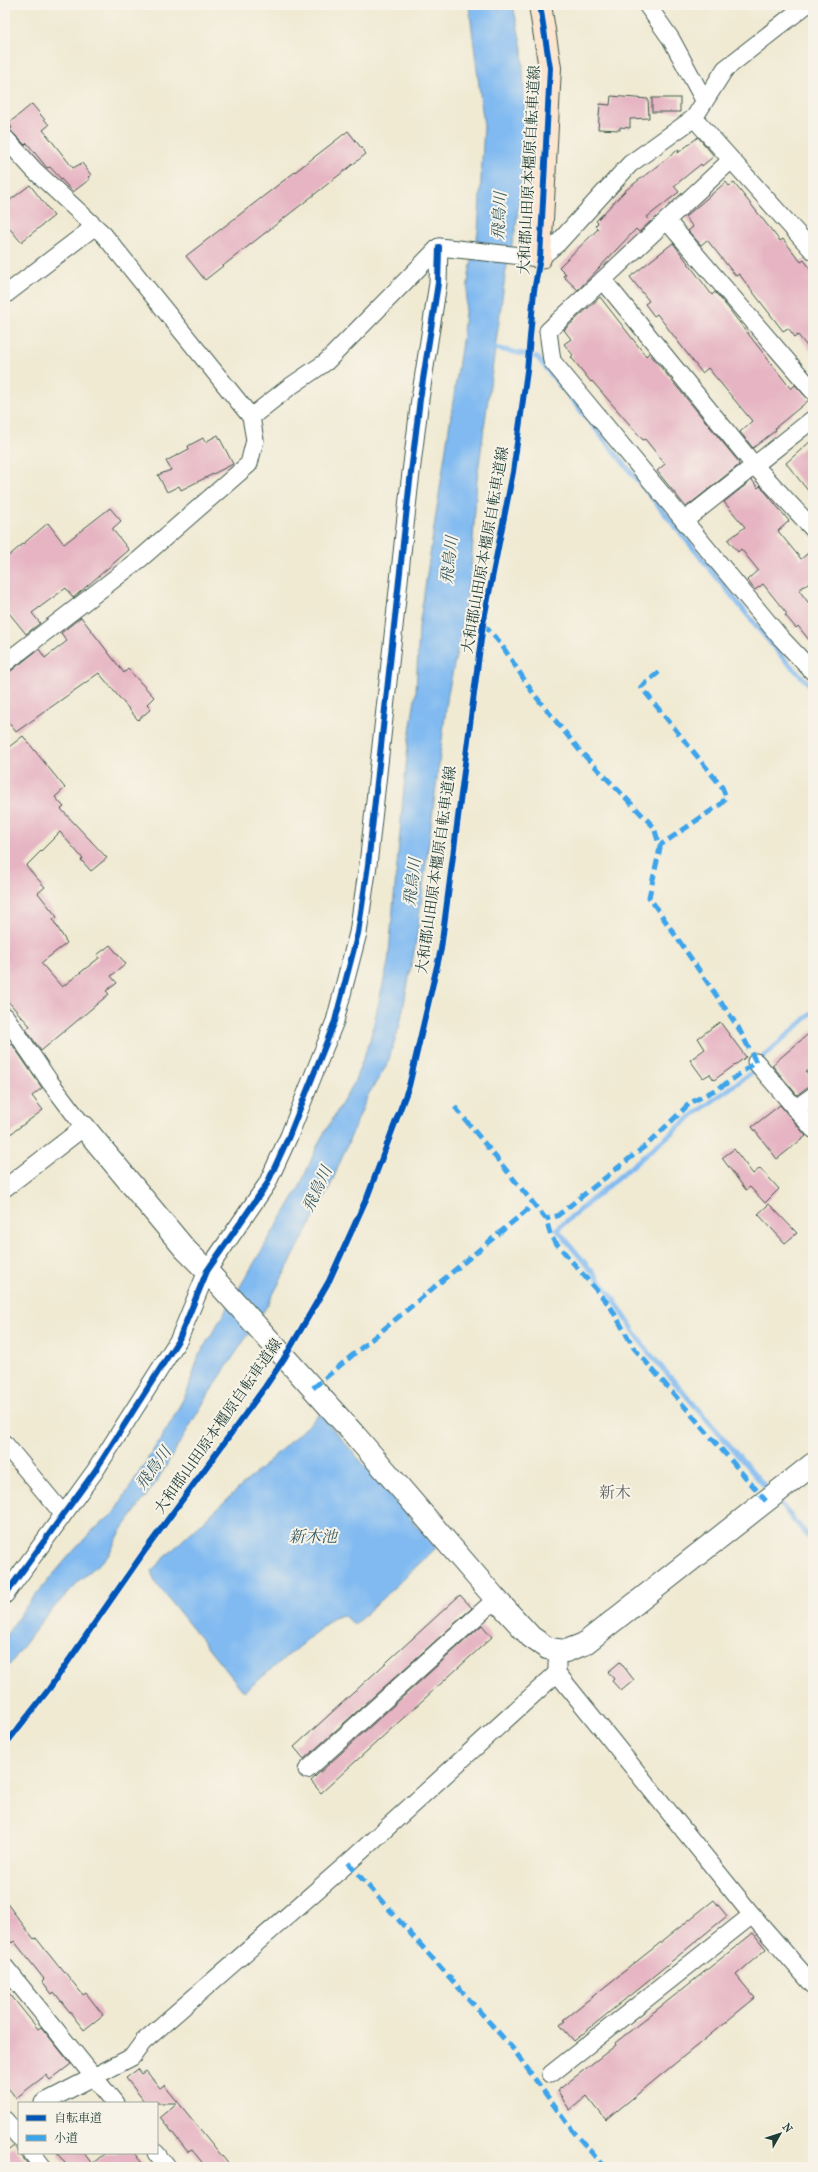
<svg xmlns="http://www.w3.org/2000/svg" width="818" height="2172" viewBox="0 0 818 2172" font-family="'IM FELL French Canon','Noto Serif JP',serif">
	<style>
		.water { fill: #80baf1; stroke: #507c92 }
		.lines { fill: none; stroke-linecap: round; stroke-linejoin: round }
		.stream { stroke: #80baf1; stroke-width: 5 }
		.building { fill: #e6b4c3 }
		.minor-casing { stroke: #3e574c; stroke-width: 19 }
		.tertiary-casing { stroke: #3e574c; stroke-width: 24 }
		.secondary-casing { stroke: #3e574c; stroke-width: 24 }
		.minor { stroke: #fff; stroke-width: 17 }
		.tertiary { stroke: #fff; stroke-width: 22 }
		.secondary { stroke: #fbe5cf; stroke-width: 22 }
		.quiet { stroke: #3da4eb; stroke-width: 5; stroke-dasharray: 10 5; stroke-linecap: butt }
		.cycleway-casing { stroke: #f7f3e8; stroke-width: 8 }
		.cycleway { stroke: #0057b8; stroke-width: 6 }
		.labels { text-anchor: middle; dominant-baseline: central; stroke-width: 4; stroke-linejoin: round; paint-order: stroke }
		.street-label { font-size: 15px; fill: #1f3d34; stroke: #f7f3e8 }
		.water-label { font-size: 16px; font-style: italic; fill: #375c63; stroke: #f7f3e8 }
		.neighbourhood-label { font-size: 16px; fill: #656766; stroke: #f7f3e8 }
	</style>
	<rect width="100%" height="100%" fill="#f7f3e8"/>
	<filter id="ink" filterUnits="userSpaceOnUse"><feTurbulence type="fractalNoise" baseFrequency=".025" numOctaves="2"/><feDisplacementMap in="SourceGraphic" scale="8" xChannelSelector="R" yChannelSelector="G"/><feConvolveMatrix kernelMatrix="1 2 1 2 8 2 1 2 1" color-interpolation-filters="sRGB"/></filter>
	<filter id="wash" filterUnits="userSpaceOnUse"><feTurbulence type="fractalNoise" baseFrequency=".012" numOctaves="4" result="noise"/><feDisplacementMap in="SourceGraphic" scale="16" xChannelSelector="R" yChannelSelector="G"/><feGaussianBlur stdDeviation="0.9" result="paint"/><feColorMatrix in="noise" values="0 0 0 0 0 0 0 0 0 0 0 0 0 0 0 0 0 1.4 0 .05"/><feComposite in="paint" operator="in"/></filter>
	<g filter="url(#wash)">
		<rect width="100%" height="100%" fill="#f0ead3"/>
		<g class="water">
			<path d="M469,5H513L522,48L526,134L516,227L506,270L477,479L471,570L459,642L448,693L416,942L400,1024L387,1065L368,1095L329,1189L267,1306L210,1392L157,1481L121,1531L108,1556L81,1579L45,1617L5,1671V1637L24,1609L68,1557L92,1531L113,1514L171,1422L188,1390L199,1355L298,1190L320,1140L354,1083L370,1040L388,963L408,745L416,692L419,627L462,342L469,274L478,232L484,126Z"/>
			<path d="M320,1414L436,1548L354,1625L343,1615L333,1618L244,1692L155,1582L151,1571L187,1536Z"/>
		</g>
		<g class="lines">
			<g class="stream">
				<path d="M490,347L537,357L782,657L813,688"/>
				<path d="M769,1491L645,1348L609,1292L557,1229L693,1115L751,1073L763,1057L813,1012"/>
				<path d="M776,1499L813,1542"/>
			</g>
		</g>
		<g id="blocks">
			<g class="building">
				<path d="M611,96L648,99L649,118L630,119V128L620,127V130L598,129L600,104L610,105Z"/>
				<rect x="652" y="98" width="28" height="14"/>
				<path d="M32,104L49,125L43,130L73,168L82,163L91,175L88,177L90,179L73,192L50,167L47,168L27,143L25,145L10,130L12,128L9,123Z"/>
				<path d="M348,131L366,154L205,280L186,256Z"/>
				<path d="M698,137L714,156L702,166L701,164L674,186L679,192L647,217L651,221L639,232L636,229L578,290L563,276L566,274L559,267L598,229L595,226L598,223L596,221L626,190L679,149L678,153Z"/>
				<path d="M726,182L729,186L734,183L780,241L783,239L801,262L804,260L813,272V354L798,335L795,337L788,328L783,331L739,274L736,276L707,240L701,245L688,231L693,227L685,217Z"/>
				<path d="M30,185L54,216L21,242L5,223V204Z"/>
				<path d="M673,243L712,295L715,292L729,309L791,389L795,385L809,400L775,428L776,430L753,448L740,432L752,421L708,368L702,373L657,314L654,316L645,304L649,301L630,277Z"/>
				<path d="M600,297L646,356L649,353L738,461L739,465L686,507L657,471L665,464L645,439L643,440L592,381L591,382L571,357L573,355L564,344L571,339L564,330Z"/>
				<path d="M218,435L233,464L181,490L179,486L167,492L158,475L171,470L166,461L189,449L188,446L203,438L205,442Z"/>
				<path d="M813,439V497L786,463Z"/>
				<path d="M752,480L758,488L760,486L767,494L789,521L778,531L801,559L813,549V579L799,590L813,609V645L798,626L796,628L785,615L787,614L763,584L755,590L747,580L758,570L741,549L738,552L728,540L745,527L724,502Z"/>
				<path d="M110,508L121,521L113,528V530L129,550L73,598L66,588L32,613L40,623L26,634L5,608V559L48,523L64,544Z"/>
				<path d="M81,617L124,673L128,669L154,697L147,704L151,709L138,720L99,673L16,732L5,718V673L11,671L39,649L45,658L67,641L61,633Z"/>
				<path d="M23,736L65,788L55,797L64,807L61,809L107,858L91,871L81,860L83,859L60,832L26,866L45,887L38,893L57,917L53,920L67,943L41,963L62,987L99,958L97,955L110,945L126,964L111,976L117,983L106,991L109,994L41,1051L26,1029L30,1026L5,998V750Z"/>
				<path d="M720,1022L746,1057L714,1080L710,1074L703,1078L690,1060L705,1049L698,1038Z"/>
				<path d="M813,1030V1067L806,1072L813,1083L797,1095L772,1065Z"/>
				<path d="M12,1044L42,1088L32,1096L43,1110L5,1138V1049Z"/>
				<path d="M780,1105L806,1136L777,1159L752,1127Z"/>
				<path d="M734,1149L753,1174L760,1168L779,1189L765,1203L750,1187L746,1190L722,1158Z"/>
				<path d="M769,1204L797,1233L785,1243L758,1214Z"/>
				<path d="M460,1595L472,1608L304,1759L294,1747Z"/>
				<path d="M482,1625L492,1637L321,1793L311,1781L318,1774Z"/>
				<path d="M620,1662L634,1680L621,1691L612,1681L614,1679L608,1672Z"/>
				<path d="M714,1900L727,1916L574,2041L560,2025L565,2021L563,2020Z"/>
				<path d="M5,1901L34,1939L36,1938L59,1967L60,1966L83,1995L86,1993L103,2015L84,2030L54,1992L52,1994L42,1981L44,1979L14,1941L12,1943L5,1935Z"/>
				<path d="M753,1933L766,1949L736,1975L755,1998L606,2120L587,2096L570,2110L557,2091L616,2045L615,2043Z"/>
				<path d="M5,1988L38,2029L41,2027L71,2064L50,2080L46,2075L16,2098L5,2084Z"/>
				<path d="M138,2069L142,2074L146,2071L160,2088L164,2085L231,2167H206L192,2150L188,2152L160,2117L177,2103H142L144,2101L126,2078Z"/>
				<path d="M14,2146L19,2153L30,2167H5V2153Z"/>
				<path d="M57,2153H84L92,2164L105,2153H134L145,2167H68Z"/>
			</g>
		</g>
	</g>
	<g filter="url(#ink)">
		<use href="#blocks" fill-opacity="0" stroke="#3e574c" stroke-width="1"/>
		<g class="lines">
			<g class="minor-casing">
				<g id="minor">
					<path d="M647,5L671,39L704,100"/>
					<path d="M694,118L813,251"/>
					<path d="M5,138L34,170L104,235L251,417L255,440L249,464L140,559L5,663"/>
					<path d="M730,161L548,331L552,361L780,637L813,672"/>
					<path d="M667,221L813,391"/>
					<path d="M603,280L754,465L813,529"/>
					<path d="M5,295L94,227"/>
					<path d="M251,417L288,388L326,362L439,247L540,258L558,243L630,164L694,118L725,69L806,5"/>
					<path d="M684,521L813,419"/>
					<path d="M5,1016L50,1082L84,1127L5,1188"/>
					<path d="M756,1062L813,1129"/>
					<path d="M795,1109L813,1096"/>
					<path d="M5,1444L63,1514"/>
					<path d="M5,1595L95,1471L179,1339L207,1271L267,1184L289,1136L335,1021L358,933L368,865L409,489L420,399L438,283L439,247"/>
					<path d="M557,1663V1673L752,1915L813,1985"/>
					<path d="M307,1770L496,1599"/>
					<path d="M5,1967L115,2103"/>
					<path d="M551,2074L752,1915"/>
					<path d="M43,2103L132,2057L143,2042L348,1863L557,1673"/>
					<path d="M5,2120L19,2137"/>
					<path d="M32,2153L43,2167"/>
					<path d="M156,2153L167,2167"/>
				</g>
			</g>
			<g class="tertiary-casing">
				<path id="tertiary" d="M84,1127L185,1249L207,1271L353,1433L496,1599L531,1637L547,1648L557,1650L566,1651L584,1644L813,1464"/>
			</g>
			<g class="secondary-casing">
				<path id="secondary" d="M540,258L550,68L540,5"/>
			</g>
			<use href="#minor" class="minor"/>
			<use href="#tertiary" class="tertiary"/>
			<use href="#secondary" class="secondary"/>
			<g class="quiet">
				<path d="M483,624L501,644L533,693L581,752L654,827L660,848L649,897L738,1027L756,1062L726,1084L690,1103L649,1143L557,1216L546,1219"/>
				<path d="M659,672L641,687L722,787L726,797L721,804L659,846"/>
				<path d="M455,1107L546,1219L551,1237L610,1306L634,1348L766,1501"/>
				<path d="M313,1388L533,1205"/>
				<path d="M348,1863L514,2050L568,2125L604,2167"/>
			</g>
			<g class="cycleway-casing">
				<g id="cycleway">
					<path d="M5,1595L95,1471L179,1339L207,1271L267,1184L289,1136L335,1021L358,933L368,865L409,489L420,399L438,283L439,247"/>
					<path d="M5,1745L49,1689L144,1552L265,1387L285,1357L329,1281L368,1195L409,1086L441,949L483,624L513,472L527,371L534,291L540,258L550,68L540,5"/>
				</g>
			</g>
			<use href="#cycleway" class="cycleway"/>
		</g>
	</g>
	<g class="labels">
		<g class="street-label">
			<text transform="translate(529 170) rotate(-87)">大和郡山田原本橿原自転車道線</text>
			<text transform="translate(485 550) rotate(-80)">大和郡山田原本橿原自転車道線</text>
			<text transform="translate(436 870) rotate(-82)">大和郡山田原本橿原自転車道線</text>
			<text transform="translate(218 1426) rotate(-55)">大和郡山田原本橿原自転車道線</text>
		</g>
		<g class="water-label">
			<text transform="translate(499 216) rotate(-87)">飛鳥川</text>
			<text transform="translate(449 560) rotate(-83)">飛鳥川</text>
			<text transform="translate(412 882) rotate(-83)">飛鳥川</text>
			<text transform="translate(317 1189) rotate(-65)">飛鳥川</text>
			<text transform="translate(153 1468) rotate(-54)">飛鳥川</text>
			<text x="313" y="1536">新木池</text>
		</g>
		<g class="neighbourhood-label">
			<text x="615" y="1492">新木</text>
		</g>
	</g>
	<rect width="818" height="2172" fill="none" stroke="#f7f3e8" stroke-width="20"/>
	<rect x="18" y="2102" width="140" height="52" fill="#f7f3e8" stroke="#a1aaa0"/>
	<rect x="26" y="2115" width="20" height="6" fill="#0057b8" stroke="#a1aaa0"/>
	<text x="54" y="2122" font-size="12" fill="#1f3d34">自転車道</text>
	<rect x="26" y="2135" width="20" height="6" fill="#3da4eb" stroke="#a1aaa0"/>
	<text x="54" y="2142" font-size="12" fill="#1f3d34">小道</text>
	<g transform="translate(780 2134) rotate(51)" stroke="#f7f3e8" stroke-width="3" paint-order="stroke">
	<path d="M0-3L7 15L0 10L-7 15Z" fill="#1f3d34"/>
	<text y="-6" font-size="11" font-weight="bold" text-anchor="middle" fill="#1f3d34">N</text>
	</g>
</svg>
